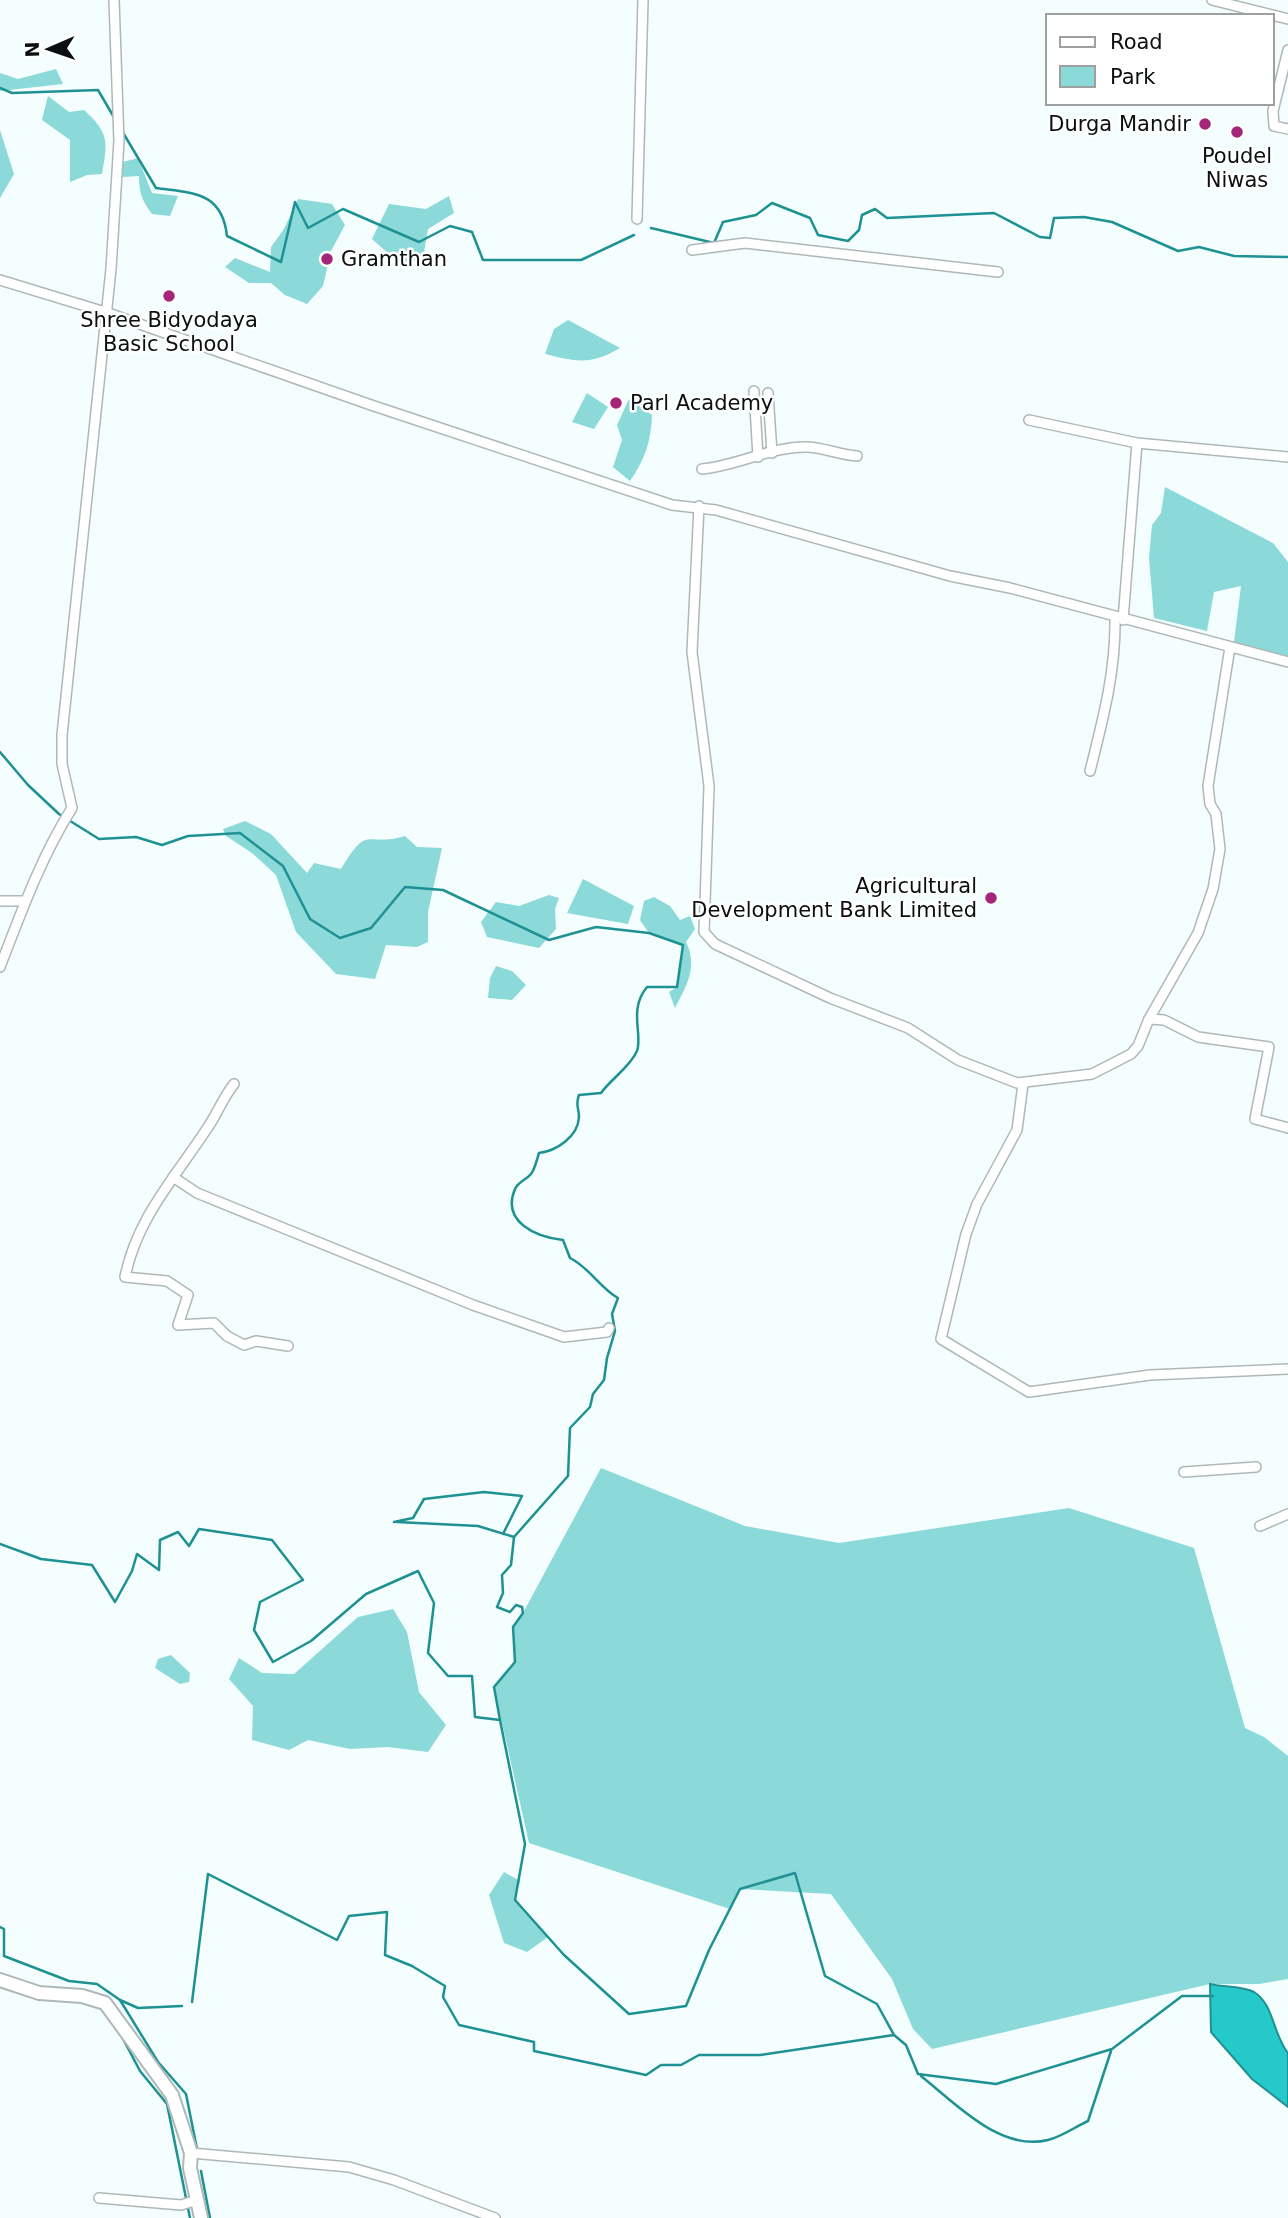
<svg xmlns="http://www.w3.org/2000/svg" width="1288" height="2218" viewBox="0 0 1288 2218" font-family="'DejaVu Sans',sans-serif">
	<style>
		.green { fill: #8bd9d9 }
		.water { fill: #26c9ca; stroke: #1e9192; stroke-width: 2 }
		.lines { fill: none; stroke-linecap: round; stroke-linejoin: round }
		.stream { stroke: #1e9192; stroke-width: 2.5 }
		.street-casing { stroke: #afb8b8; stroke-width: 12 }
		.secondary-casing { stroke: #afb8b8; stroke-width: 16 }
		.street { stroke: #fff; stroke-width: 9 }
		.secondary { stroke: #fff; stroke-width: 12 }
		.poi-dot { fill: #a42679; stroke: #fff; stroke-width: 2.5 }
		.labels { text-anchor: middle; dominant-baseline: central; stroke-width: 5; stroke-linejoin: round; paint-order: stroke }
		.poi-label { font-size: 21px; fill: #0c0f0f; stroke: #fff; text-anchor: end }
	</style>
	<rect width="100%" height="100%" fill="#f4fefe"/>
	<g class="green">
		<path d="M56,69L63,84L0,91V73L18,79Z"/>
		<path d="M48,96L69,112L84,110C109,133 108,141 102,174L87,175L70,182V140L42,120Z"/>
		<path d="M0,130L14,174L0,198Z"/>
		<path d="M138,158L152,193L178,196L170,216L152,214C142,201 139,192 139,176L123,177V162Z"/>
		<path d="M449,196L454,213L428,229L423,258L399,263L372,239L389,204L426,209Z"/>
		<path d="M298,199L332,204L345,225L331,251L323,286L307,304L285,295L271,283H249L225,267L235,258L270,272L271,247L284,229Z"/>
		<path d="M568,320L620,348C592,365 576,362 545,354L554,329Z"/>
		<path d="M587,393L608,407L594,429L572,422Z"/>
		<path d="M629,399L652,415C651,442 645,459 630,481L613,467L622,440L617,425Z"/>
		<path d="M1165,487L1273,543L1288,562V658L1234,642L1241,586L1214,592L1207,631L1154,618L1149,558L1152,525L1161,513Z"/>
		<path d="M245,821L271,834L307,873L314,863L341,869C369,822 365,848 405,836L417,847L442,848L428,912V942L417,947L386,945L375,979L336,974L296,932L276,875L252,853L226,836L223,829Z"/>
		<path d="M583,879L634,906L628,924L567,913Z"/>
		<path d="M549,895L559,898L555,909L556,929L539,948L487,937L481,922L496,902L519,906Z"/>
		<path d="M654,897L670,906L680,920L690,916L695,929L686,942C698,967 687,985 675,1008L669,992L677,987L683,946L649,933L640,920L644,901Z"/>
		<path d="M496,966L512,971L526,985L512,1000L488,998L490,978Z"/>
		<path d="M601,1468L745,1526L839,1543L1069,1508L1194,1548L1245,1728L1264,1737L1288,1756V1979L1259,1984H1210L932,2049L913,2029L892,1979L831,1894L741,1889L730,1909L529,1843L494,1687L515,1662L513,1627L523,1613Z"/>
		<path d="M393,1609L407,1632L419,1692L446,1725L428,1752L388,1747L350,1749L308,1740L289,1750L252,1740L253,1706L229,1679L239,1658L262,1673L294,1674L358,1617Z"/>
		<path d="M171,1655L190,1673L189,1682L180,1684L155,1668L158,1659Z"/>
		<path d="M504,1872L520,1881L515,1901L548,1937L527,1952L504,1943L489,1895Z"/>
	</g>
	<path class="water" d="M1210,1984C1222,1987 1243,1986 1254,1992C1274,2004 1273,2035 1288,2053V2107L1252,2079L1211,2032Z"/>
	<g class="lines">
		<g class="stream">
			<path d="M0,88L12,93L98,90L115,119"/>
			<path d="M122,131L156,188C192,193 222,191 227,236L281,262L295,202L308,228L343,209L419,242L450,226L472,232L483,260H581L634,235"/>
			<path d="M651,228L714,243L723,222L756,215L772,203L810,218L818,235L848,241L859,230L862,215L875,209L887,218L994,213L1040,237L1050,238L1054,218L1084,217L1112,222L1178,251L1199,247L1234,256L1288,257"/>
			<path d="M0,752L28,785L59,814L99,839L136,837L162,845L188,836L240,833L283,866L310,919L340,938L371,928L405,887L443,890L549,940L596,927L649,933L683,945L677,987H647C628,1010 643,1034 637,1051C630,1067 611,1079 601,1093L579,1095C575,1105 579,1108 579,1117C578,1137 556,1151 539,1153C537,1159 535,1169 531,1174C526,1180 518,1182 515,1189C501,1222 536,1237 563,1240L570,1258C590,1268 599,1287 618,1298L612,1314L615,1331L607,1358L604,1380L593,1394L590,1407L570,1428L568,1476L514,1537L511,1565L502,1575L503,1593L497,1607L510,1612L516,1605L522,1607L523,1613L513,1627L515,1662L494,1687L500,1720"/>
			<path d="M394,1522L413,1518L424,1499L484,1492L522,1496L503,1534"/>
			<path d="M397,1522L478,1526L514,1537"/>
			<path d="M0,1544L41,1559L92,1565L115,1602L132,1571L137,1554L159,1570L160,1540L178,1532L189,1546L199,1529L272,1540L303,1580L260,1602L254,1630L273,1662L311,1641L366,1594L418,1571L434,1603L428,1653L448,1676H472L475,1717L500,1720L525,1844L515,1900L564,1955L629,2014L686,2006L709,1950L740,1889L795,1873L825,1976L877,2004L894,2035L906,2045L918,2074L996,2084L1112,2049L1182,1996H1213"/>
			<path d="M0,1927L4,1929V1956L69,1981L97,1984L120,2000L158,2062L186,2094L197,2149"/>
			<path d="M120,2000L138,2008L182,2006"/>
			<path d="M192,2002L208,1874L337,1940L349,1916L387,1912L385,1955L412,1966L445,1986L443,1997L459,2025L534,2042V2051L646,2075L661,2065H681L699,2055H760L894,2035"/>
			<path d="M120,2033L140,2071L167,2104L190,2218"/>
			<path d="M921,2076C955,2103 1000,2152 1048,2140C1061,2137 1075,2127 1088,2121L1111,2051"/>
			<path d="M201,2171L210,2218"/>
		</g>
		<g class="street-casing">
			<g id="street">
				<path d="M1212,0L1288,19"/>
				<path d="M1288,50L1273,111L1274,126L1288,129"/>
				<path d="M637,219L643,0"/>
				<path d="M692,250L745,243L998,272"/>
				<path d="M0,280L105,312L371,405L672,505L716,510L950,576L1010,588L1288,662"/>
				<path d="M754,391L758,457"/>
				<path d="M768,393L772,453"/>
				<path d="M1029,420L1137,443L1288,457"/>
				<path d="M702,469C737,466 772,446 808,447C825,448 841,455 857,456"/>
				<path d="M699,506L692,652L709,786L704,932L715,944L830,998L908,1028L958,1060L1017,1083L1092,1074L1131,1054L1138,1046L1149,1019L1198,933L1213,889L1220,849L1216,814L1210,804L1208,786L1230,647"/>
				<path d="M1123,620L1137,443"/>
				<path d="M1090,771C1103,719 1116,671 1115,617"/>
				<path d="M0,901H25"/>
				<path d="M0,967C21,913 41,857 72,808L62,764V735L111,269L119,141L114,0"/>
				<path d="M1149,1019L1164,1020L1198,1037L1269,1047L1255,1119L1288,1128"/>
				<path d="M234,1084C222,1099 217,1115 206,1130C174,1179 137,1218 125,1277L167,1281L188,1295L178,1325L214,1323L227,1336L244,1345L256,1341L288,1346"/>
				<path d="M1023,1084L1017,1130L977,1204L966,1234L941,1339L1029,1392L1150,1375L1288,1369"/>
				<path d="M173,1177L197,1193L473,1305L564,1337L607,1332L609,1328"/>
				<path d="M1184,1472L1256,1467"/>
				<path d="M1260,1526L1288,1514"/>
				<path d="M191,2153L349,2167L394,2180L495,2218"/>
				<path d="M99,2198L181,2205L197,2200"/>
			</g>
		</g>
		<g class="secondary-casing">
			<path id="secondary" d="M0,1980L39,1993L82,1996L105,2003L172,2095L191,2153L190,2168L201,2218"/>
		</g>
		<use href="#street" class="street"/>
		<use href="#secondary" class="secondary"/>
	</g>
	<g class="poi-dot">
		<circle cx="1205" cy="124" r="7"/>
		<circle cx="1237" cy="132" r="7"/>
		<circle cx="327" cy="259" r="7"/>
		<circle cx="169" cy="296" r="7"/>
		<circle cx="616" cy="403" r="7"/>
		<circle cx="991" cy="898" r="7"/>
	</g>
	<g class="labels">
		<g class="poi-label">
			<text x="1191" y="124">Durga Mandir</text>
			<text x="1237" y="156" text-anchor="middle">Poudel<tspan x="1237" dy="24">Niwas</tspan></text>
			<text x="341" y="259" text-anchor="start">Gramthan</text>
			<text x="169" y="320" text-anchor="middle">Shree Bidyodaya<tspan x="169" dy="24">Basic School</tspan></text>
			<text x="630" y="403" text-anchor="start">Parl Academy</text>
			<text x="977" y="886">Agricultural<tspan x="977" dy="24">Development Bank Limited</tspan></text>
		</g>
	</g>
	<rect x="1046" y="14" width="228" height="91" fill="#ffffff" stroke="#9e9f9f" stroke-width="2"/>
	<rect x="1060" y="37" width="35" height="10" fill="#ffffff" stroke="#9e9f9f" stroke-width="2"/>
	<text x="1110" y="49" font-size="21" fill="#0c0f0f">Road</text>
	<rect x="1060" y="66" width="35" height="21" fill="#8bd9d9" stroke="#9e9f9f" stroke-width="2"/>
	<text x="1110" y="84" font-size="21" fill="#0c0f0f">Park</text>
	<g transform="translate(49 49) rotate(268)" stroke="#ffffff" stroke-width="5" paint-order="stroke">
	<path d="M0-5L12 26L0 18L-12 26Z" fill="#0c0f0f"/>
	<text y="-10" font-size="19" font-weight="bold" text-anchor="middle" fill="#0c0f0f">N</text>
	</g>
</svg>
